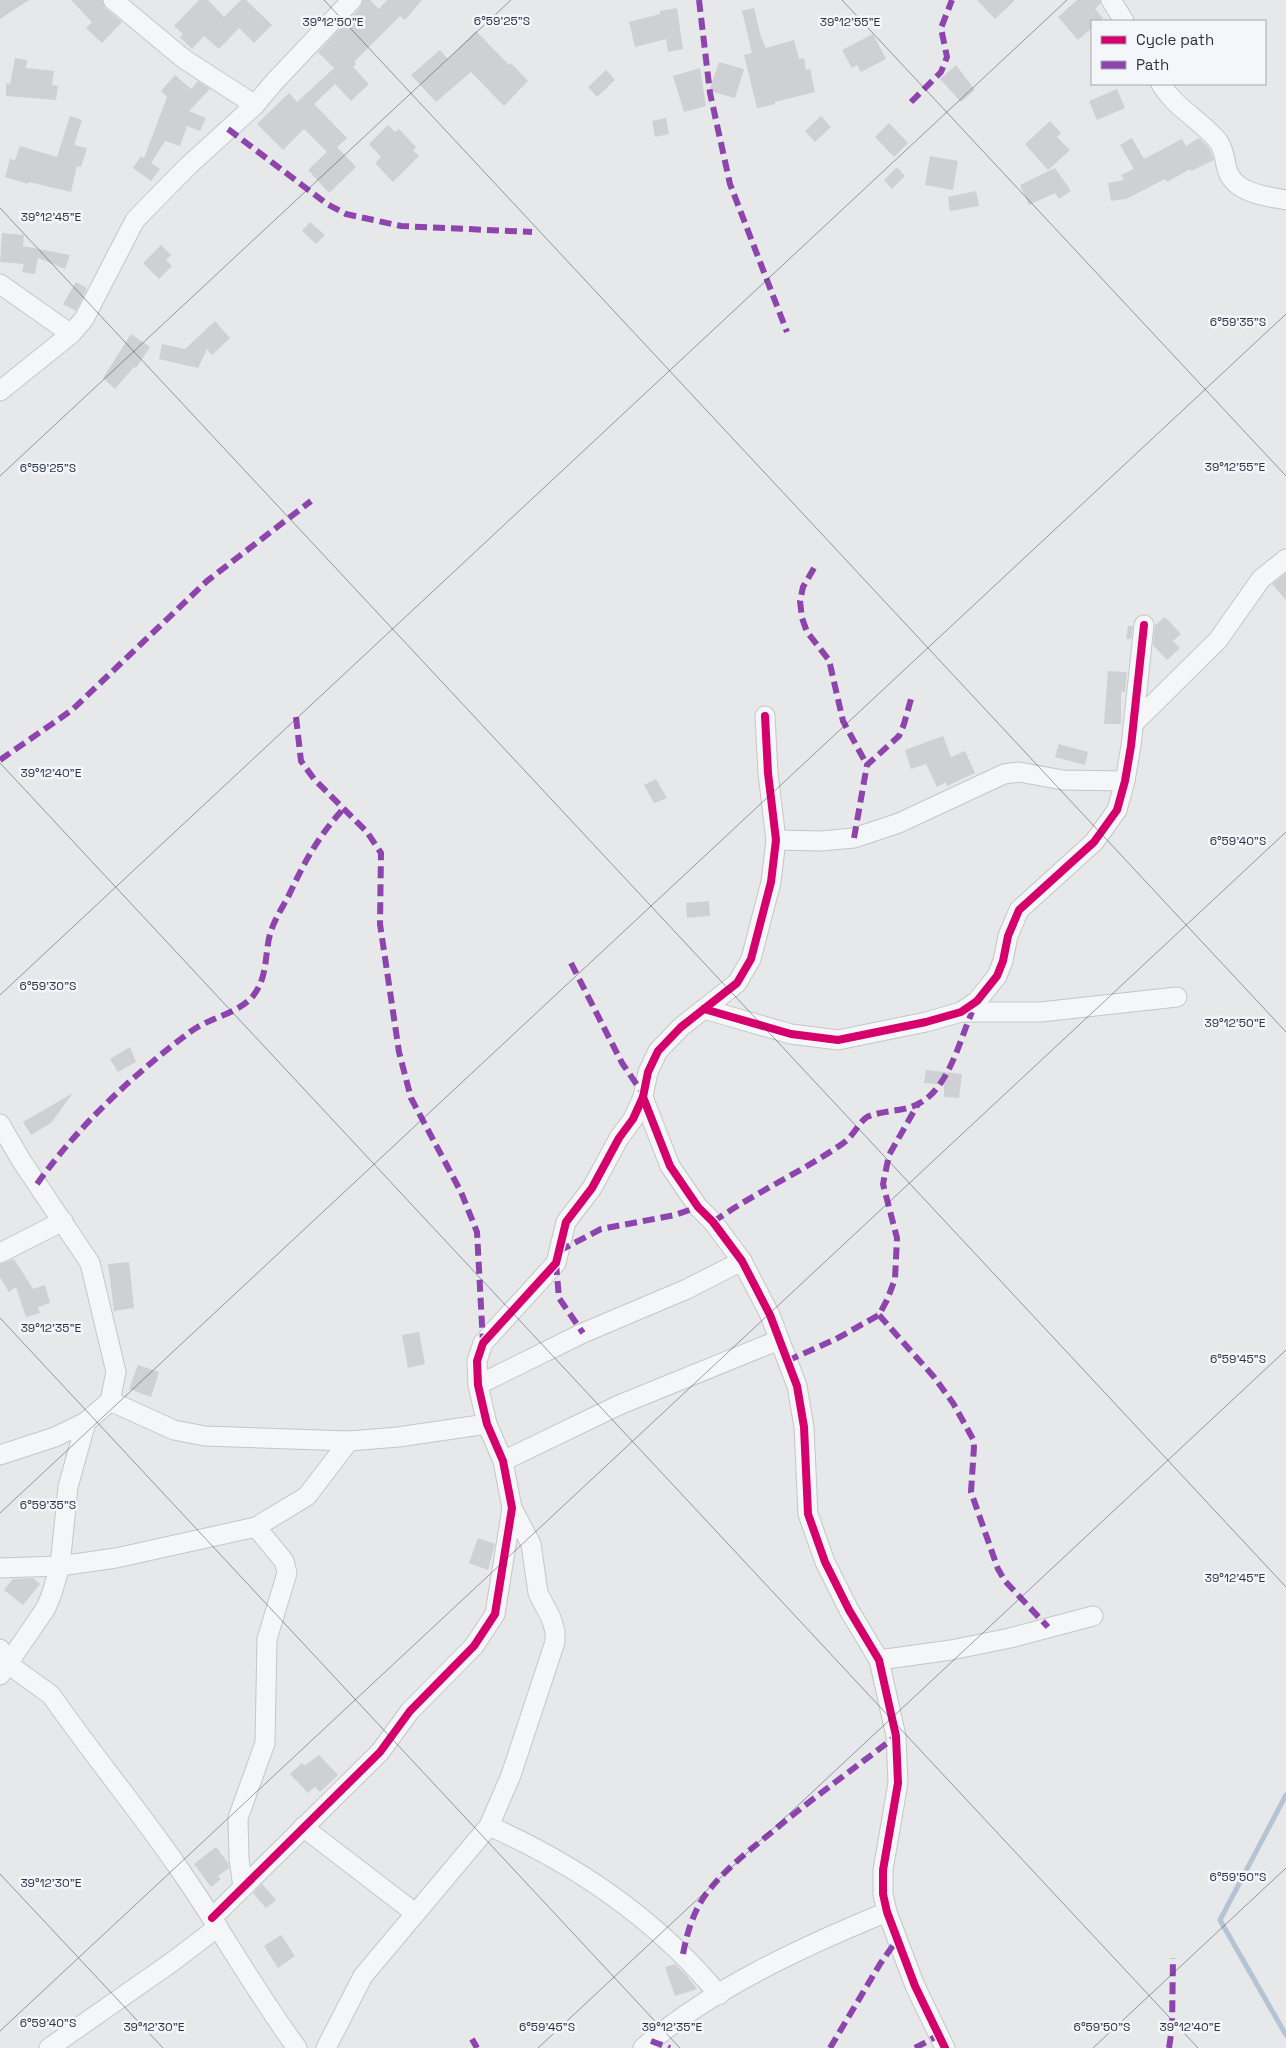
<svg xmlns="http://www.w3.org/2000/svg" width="1286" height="2048" viewBox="0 0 1286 2048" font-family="'Space Grotesk',sans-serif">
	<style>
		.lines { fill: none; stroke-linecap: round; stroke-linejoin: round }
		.stream { stroke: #b4c4d5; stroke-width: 5 }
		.building { fill: #ced0d3 }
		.minor-casing { stroke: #c4c6c8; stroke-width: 21 }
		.minor { stroke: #f5f6f7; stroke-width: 19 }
		.quiet { stroke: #8e44ad; stroke-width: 6; stroke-dasharray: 12 6; stroke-linecap: butt }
		.cycleway-casing { stroke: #f4f6f9; stroke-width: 11 }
		.cycleway { stroke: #d6006c; stroke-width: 8 }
		.ticks { fill: none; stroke: #2b3445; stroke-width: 1; stroke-opacity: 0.45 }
		.ticks-label { font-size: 12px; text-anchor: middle; fill: #2b3445; stroke: #f4f6f9; stroke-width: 5; stroke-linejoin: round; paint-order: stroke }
	</style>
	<rect width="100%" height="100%" fill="#e6e8ea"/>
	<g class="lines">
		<path class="stream" d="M1286,1795L1220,1920L1286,2035"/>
	</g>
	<g class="building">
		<path d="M0,0H29L0,19Z"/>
		<path d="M71,0H102L105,8L122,22L102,43L86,28L92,22Z"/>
		<path d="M199,0H208L224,17L241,0H246L272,25L254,43L239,28L219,49L204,36L192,49L180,37L183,34L174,26Z"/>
		<path d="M363,0H370L379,9L387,0H422L405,20L400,16L354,62L356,64L353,67L369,84L351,101L335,84L314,104L347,138L337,147L356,167L329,193L308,170L327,152L304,129L283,150L257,124L289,93L297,102L334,68L318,52L360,8Z"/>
		<path d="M977,0H1015L995,19Z"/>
		<path d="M1077,0H1100L1101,3L1095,9L1103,18L1100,21H1092V28L1078,40L1058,17Z"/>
		<path d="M677,8L683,49L668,52L666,39L635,47L629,22L660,14V11Z"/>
		<path d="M754,8L761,37L766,48L794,40L799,59L804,58L806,70L810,69L815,92L775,102V104L757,108L744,55L752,53L742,11Z"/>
		<path d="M476,31L509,65L511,63L528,81L504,106L471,72L436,102L411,75L440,50L448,59Z"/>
		<path d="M873,34L886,59L861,72L857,65L852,68L842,50Z"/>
		<path d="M15,58L27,60L26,68L54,71L52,85L58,86L56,100L6,96V83L10,84Z"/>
		<path d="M719,62L744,69L735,98L709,91Z"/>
		<path d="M956,65L975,90L961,102L940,79Z"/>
		<path d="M700,68L706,106L684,112L673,76Z"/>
		<path d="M606,70L615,80L597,97L588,87Z"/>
		<path d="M175,75L191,89L198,81L210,89L189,111L206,118L200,131L187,126L180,146L165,141L151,163L160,169L151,181L133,168L141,156L144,158L167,97L161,91Z"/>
		<path d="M1117,89L1125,108L1097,120L1089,101Z"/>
		<path d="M70,116L82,120L74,145L87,148L81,167L77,166L71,192L29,182L28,184L5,177L10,159L15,160L20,146L57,157Z"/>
		<path d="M821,116L831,127L815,142L805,131Z"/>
		<path d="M666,118L669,134L655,137L652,121Z"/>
		<path d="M1050,121L1061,133L1057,137L1070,150L1048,170L1025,144Z"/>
		<path d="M889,123L908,143L894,157L875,137Z"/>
		<path d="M388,125L395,132L399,129L416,147L413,151L419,156L393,182L375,163L381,157L369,144Z"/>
		<path d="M1132,138L1144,159L1182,139L1186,146L1199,138L1209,148L1214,160L1191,171L1190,169L1167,182L1165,179L1126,199L1111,201L1108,183L1124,180L1121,175L1134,169L1120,145Z"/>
		<path d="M930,156L958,161L953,190L925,185Z"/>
		<path d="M897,167L905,176L892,189L884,180Z"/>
		<path d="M1055,168L1071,191L1059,199L1055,193L1029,205L1020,185Z"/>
		<path d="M976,191L979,206L950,211L948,197Z"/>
		<path d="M310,222L325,235L316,244L302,231Z"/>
		<path d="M2,233L24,235L23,246L70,255L65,269L38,258L35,274L22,272L24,264L0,262Z"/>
		<path d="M161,245L171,255L166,260L172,266L159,279L143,263Z"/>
		<path d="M76,282L87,288L76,311L63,304Z"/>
		<path d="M215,321L230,338L212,355L207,349L198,368L159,359L162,344L185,349Z"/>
		<path d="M131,334L150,347L136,368L134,367L115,389L103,378Z"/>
		<path d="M1286,573V600L1272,584Z"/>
		<path d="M1165,617L1181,634L1173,641L1180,648L1167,660L1153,645L1155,625Z"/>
		<path d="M1128,626H1133L1131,639H1126Z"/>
		<path d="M1108,671L1127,672L1125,692H1121V724H1104Z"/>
		<path d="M943,736L951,757L965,751L975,773L947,786L946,782L937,787L926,764L911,769L905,750Z"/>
		<path d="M1059,744L1088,752L1085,765L1055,757Z"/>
		<path d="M656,779L667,798L654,803L644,785Z"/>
		<path d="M709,901L710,916L687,918L686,903Z"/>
		<path d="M130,1047L136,1062L118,1072L110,1059Z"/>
		<path d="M926,1070L962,1074L959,1098L944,1097V1085L924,1083Z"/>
		<path d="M73,1093L51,1123L31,1135L23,1122Z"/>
		<path d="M14,1259L33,1289L45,1285L50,1303L38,1307L40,1313L26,1317L16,1287L9,1292L0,1277V1264Z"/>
		<path d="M129,1262L134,1308L114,1311L108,1264Z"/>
		<path d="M419,1332L425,1364L408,1368L402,1335Z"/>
		<path d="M138,1365L159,1372L151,1397L129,1389Z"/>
		<path d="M478,1538L495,1544L488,1570L469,1563Z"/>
		<path d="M33,1578L40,1584L23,1605L4,1590L13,1579Z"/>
		<path d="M319,1755L338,1775L320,1792L315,1787L308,1793L290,1774L302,1763L304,1766Z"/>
		<path d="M216,1847L228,1863L229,1868L218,1876L221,1879L211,1887L194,1864Z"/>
		<path d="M262,1884L276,1900L266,1908L253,1893Z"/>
		<path d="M281,1935L295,1956L278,1968L264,1946Z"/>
		<path d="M675,1964L687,1976L697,1989L675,1996L665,1967Z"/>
	</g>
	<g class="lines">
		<g class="minor-casing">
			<g id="minor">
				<path d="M113,0L184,59L255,105"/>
				<path d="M1111,0L1124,21"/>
				<path d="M1161,84C1175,108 1201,120 1218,141C1229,156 1221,172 1238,185C1251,195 1271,197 1286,200"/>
				<path d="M0,284L71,334"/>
				<path d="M0,391L71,334L84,319L135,220L188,166L255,105L275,81L352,0"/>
				<path d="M1133,724L1218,640L1261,579L1286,559"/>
				<path d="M776,840L821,841L854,838L899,823L1004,774L1019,772L1063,780L1125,781"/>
				<path d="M704,1009L791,1034L838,1040L926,1022L961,1012L977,1001L997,976L1003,961L1008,936L1019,910L1094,842L1117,810L1125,781L1131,746L1144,625"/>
				<path d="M961,1012H1041L1177,997"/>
				<path d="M643,1097L670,1166L698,1207L713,1222L742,1261L770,1315L797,1386L804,1427L808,1514L825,1562L849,1610L879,1660L896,1736L898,1783L883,1870V1894L887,1912L915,1986L945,2048"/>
				<path d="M0,1124L21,1160L90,1263L116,1372L110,1401L86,1422L55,1437L0,1455"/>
				<path d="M0,1253L63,1221"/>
				<path d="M478,1385L583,1333L687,1289L742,1261"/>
				<path d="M110,1401L174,1430L205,1436L349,1441L398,1437L487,1424"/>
				<path d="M503,1461L619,1405L779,1340"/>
				<path d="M0,1568L60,1566L116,1558L256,1527L307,1496L349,1441"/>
				<path d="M0,1649L8,1664L51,1695L56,1702C96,1759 141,1813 180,1870C221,1929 255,1991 297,2048"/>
				<path d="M879,1660L951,1650L1010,1638L1093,1616"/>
				<path d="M0,1675L46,1608L52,1593L60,1566L68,1487L86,1422"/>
				<path d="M489,1826C577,1865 658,1921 719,1995"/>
				<path d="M303,1827L415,1913"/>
				<path d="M243,1887L239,1859L238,1818L265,1743L267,1639L287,1573L284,1561L256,1527"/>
				<path d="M212,1918L380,1752L410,1711L474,1646L495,1614L512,1508L503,1461L487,1424L478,1385L477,1361L483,1343L556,1263L566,1222L592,1188L619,1138L633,1119L643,1097L648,1072L658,1051L681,1027L737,983L751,959L771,882L776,840L768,773L765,716"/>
				<path d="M49,2048L172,1962L218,1927"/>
				<path d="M326,2048L363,1976L489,1826L511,1775L555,1642V1631L551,1618L538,1593L531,1544L512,1508"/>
				<path d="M643,2048C710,1989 804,1946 887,1912"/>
			</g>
		</g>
		<use href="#minor" class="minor"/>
		<g class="quiet">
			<path d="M699,0L710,93L730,184L787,332"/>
			<path d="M911,102L941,72L947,57L941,28L952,0"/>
			<path d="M228,129L327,204L346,214L401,226L532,232"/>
			<path d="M814,568L803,587L800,601L802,618L807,632L829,660L843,721L867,765"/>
			<path d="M296,717L301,761L314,779L367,832L381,853L380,924L399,1052L411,1098L461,1192L477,1232L483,1343"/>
			<path d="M0,760L72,710L207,581L311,501"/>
			<path d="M854,838L867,765L899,736L904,724L911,699"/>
			<path d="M571,963L622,1063L644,1095"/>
			<path d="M37,1184C78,1126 134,1074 190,1032C208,1018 238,1014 253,996C269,976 264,952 271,931C275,919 282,908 288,897C305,861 317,838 344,808"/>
			<path d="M713,1222C754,1193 800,1173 842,1144C854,1136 858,1123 867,1117C883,1110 900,1112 916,1105C948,1091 959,1042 972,1012"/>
			<path d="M559,1251L601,1229L675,1215L698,1207"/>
			<path d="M556,1263L559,1298L583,1333"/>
			<path d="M879,1315L934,1377L953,1403L973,1439L974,1447L971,1492L998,1569L1005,1581L1048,1627"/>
			<path d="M787,1361L836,1339L879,1315L887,1300L895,1279L897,1238L883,1184L889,1155L918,1104"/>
			<path d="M683,1954C687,1933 693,1912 706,1894C728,1865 757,1845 784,1822C821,1792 859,1765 896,1736"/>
			<path d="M472,2039L477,2048"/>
			<path d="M651,2041L670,2048"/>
			<path d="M830,2048L880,1964L897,1940"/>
			<path d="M915,2048L939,2035"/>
			<path d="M1169,2048L1172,2028L1173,1958"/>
		</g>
		<g class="cycleway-casing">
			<g id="cycleway">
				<path d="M704,1009L791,1034L838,1040L926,1022L961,1012L977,1001L997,976L1003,961L1008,936L1019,910L1094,842L1117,810L1125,781L1131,746L1144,625"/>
				<path d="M643,1097L670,1166L698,1207L713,1222L742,1261L770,1315L797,1386L804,1427L808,1514L825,1562L849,1610L879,1660L896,1736L898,1783L883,1870V1894L887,1912L915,1986L945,2048"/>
				<path d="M212,1918L380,1752L410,1711L474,1646L495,1614L512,1508L503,1461L487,1424L478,1385L477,1361L483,1343L556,1263L566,1222L592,1188L619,1138L633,1119L643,1097L648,1072L658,1051L681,1027L737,983L751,959L771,882L776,840L768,773L765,716"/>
			</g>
		</g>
		<use href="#cycleway" class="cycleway"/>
	</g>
	<path class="ticks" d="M324,0L1286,1032M842,0L1286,476M0,208L1286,1587M0,476L511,0M0,763L1198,2048M0,995L1067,0M0,1318L680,2048M0,1513L1286,314M0,1874L163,2048M0,2031L1286,832M538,2048L1286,1350M1093,2048L1286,1868"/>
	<g class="ticks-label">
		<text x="502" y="25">6°59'25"S</text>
		<text x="333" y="26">39°12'50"E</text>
		<text x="850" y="26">39°12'55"E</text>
		<text x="51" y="221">39°12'45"E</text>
		<text x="1238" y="326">6°59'35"S</text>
		<text x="1235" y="471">39°12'55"E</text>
		<text x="48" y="472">6°59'25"S</text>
		<text x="51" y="777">39°12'40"E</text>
		<text x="1238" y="845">6°59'40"S</text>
		<text x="48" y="990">6°59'30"S</text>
		<text x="1235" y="1027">39°12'50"E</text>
		<text x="51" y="1332">39°12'35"E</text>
		<text x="1238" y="1363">6°59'45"S</text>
		<text x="48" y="1509">6°59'35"S</text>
		<text x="1235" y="1582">39°12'45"E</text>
		<text x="1238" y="1881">6°59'50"S</text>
		<text x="51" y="1887">39°12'30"E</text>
		<text x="48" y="2027">6°59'40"S</text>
		<text x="154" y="2031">39°12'30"E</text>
		<text x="672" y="2031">39°12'35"E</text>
		<text x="1190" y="2031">39°12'40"E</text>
		<text x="547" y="2031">6°59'45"S</text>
		<text x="1102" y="2031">6°59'50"S</text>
	</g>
	<rect x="1091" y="20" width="175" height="65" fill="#f4f6f9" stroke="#a4a8b1"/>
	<rect x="1101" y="36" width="25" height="8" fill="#d6006c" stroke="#a4a8b1"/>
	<text x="1136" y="45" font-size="15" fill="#2b3445">Cycle path</text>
	<rect x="1101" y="61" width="25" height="8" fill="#8e44ad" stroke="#a4a8b1"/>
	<text x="1136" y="70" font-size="15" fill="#2b3445">Path</text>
</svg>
